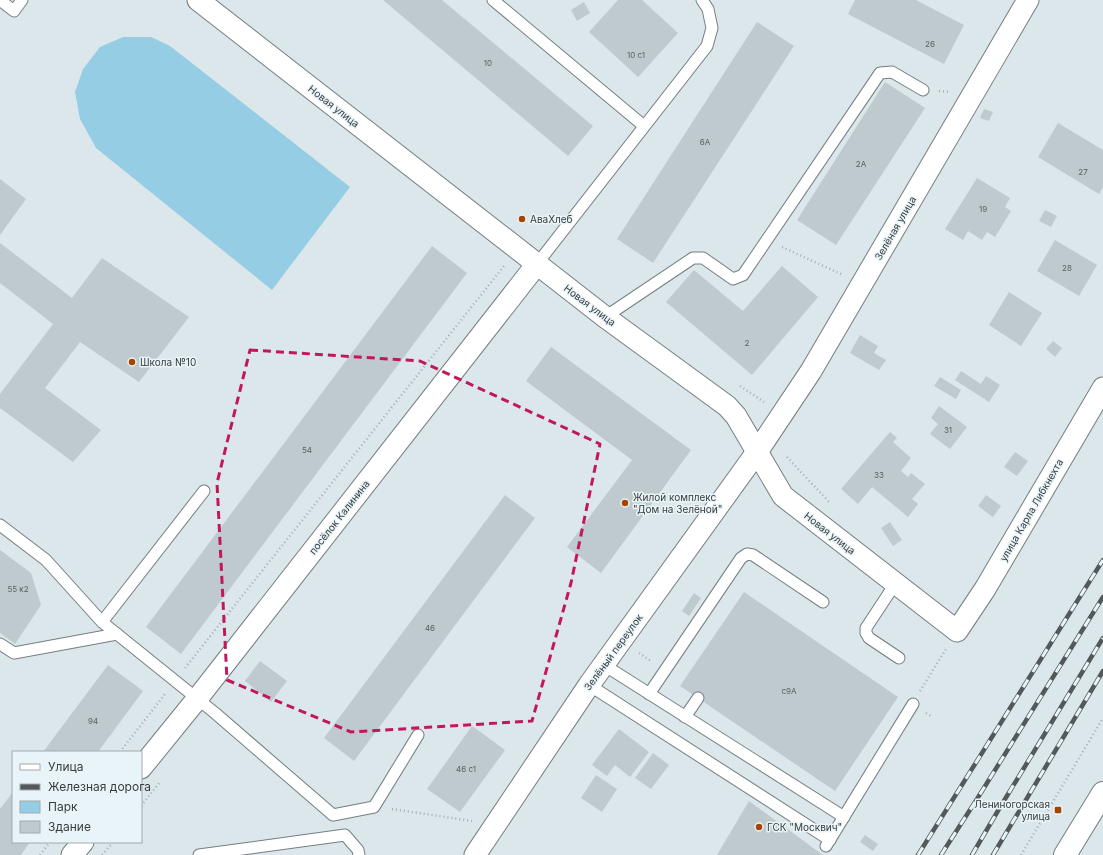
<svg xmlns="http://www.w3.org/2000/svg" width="1103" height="855" viewBox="0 0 1103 855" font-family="Inter,sans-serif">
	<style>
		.green { fill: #95cde5 }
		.building { fill: #bfcace }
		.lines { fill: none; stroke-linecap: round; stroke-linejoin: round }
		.service-casing { stroke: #747e82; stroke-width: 13 }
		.minor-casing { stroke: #747e82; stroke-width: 23 }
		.tertiary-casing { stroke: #747e82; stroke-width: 24 }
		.path { stroke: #a6aeb2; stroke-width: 2.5; stroke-dasharray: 1 3; stroke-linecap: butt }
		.service { stroke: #fff; stroke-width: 11 }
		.minor { stroke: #fff; stroke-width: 21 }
		.tertiary { stroke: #fff; stroke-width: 22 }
		.rail-casing { stroke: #53595b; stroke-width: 4.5 }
		.rail { stroke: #e9f4f9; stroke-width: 3; stroke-dasharray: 9; stroke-linecap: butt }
		.marked { fill: none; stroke: #c2185b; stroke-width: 3; stroke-dasharray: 8 5; stroke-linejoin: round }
		.poi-dot { fill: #a64401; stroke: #e9f4f9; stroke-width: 1.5 }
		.labels { text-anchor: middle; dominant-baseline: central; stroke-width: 3; stroke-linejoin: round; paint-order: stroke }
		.number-label { font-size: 8px; fill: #5a6062 }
		.street-label { font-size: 10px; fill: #383c3e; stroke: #e9f4f9 }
		.poi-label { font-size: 10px; fill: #383c3e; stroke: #e9f4f9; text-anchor: start }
	</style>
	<rect width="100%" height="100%" fill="#dce7eb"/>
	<path class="green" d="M123,37H151L170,46L350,187L272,290L96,148L80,119L75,92L83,69L100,47Z"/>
	<g class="building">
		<path d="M383,0H442L593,126L568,156Z"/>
		<path d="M618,0H642L678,33L638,77L589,32Z"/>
		<path d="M855,0H916L964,25L944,64L848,14Z"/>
		<path d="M584,2L590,13L577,21L571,10Z"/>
		<path d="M757,22L794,46L653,263L617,239Z"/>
		<path d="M885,82L925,108L836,245L797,220Z"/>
		<path d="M984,109L993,112L989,121L980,118Z"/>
		<path d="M1058,123L1103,150V187L1099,194L1038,157Z"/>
		<path d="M977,178L1010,198L1005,207L1011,211L995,237L987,232L982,240L968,231L963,240L945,229Z"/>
		<path d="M0,179L26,199L0,235Z"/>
		<path d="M1045,210L1057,216L1051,227L1039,221Z"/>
		<path d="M1055,240L1097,265L1079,296L1037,271Z"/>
		<path d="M0,243L72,298L102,258L189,317L139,382L80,342L45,388L101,430L73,462L0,408V394L53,324L0,283Z"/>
		<path d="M432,246L467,273L181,654L146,627Z"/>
		<path d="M782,266L818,297L752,375L666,302L694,270L743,311Z"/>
		<path d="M1009,292L1042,313L1021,346L989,325Z"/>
		<path d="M860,335L878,346L874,353L886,360L879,370L850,353Z"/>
		<path d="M1053,341L1062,348L1055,357L1046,349Z"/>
		<path d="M551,347L691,450L601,573L567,547L632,460L526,381Z"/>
		<path d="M961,371L981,384L986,376L1000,385L989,402L955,380Z"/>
		<path d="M940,377L961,390L956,399L934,386Z"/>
		<path d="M939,406L967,427L950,449L930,434L938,424L931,418Z"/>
		<path d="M890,432L897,438L893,442L911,458L901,471L908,477L911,473L925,484L912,499L918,504L908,517L872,487L858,504L841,489Z"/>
		<path d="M1015,452L1028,461L1017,476L1004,467Z"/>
		<path d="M505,495L535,518L354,761L324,738Z"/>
		<path d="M986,495L1001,506L993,517L978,506Z"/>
		<path d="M890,522L902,540L893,546L881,528Z"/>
		<path d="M0,550L31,573L41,605L15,644L0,633Z"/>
		<path d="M744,592L898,697L835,791L680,686Z"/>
		<path d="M694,593L701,598L689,616L682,611Z"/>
		<path d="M260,661L287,681L271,702L245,681Z"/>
		<path d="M108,665L143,691L98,752H43Z"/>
		<path d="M472,726L505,750L460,812L427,789Z"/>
		<path d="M619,729L649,752L630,777L615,765L607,776L592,765Z"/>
		<path d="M653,753L669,765L651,789L635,778Z"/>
		<path d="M596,775L617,789L602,812L581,798Z"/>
		<path d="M13,792V842H30L21,855H0V809Z"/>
		<path d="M749,801L823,855H717Z"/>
		<path d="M865,835L878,844L873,851L860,842Z"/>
	</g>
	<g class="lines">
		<g class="service-casing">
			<g id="service">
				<path d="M0,0L14,11L22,0"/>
				<path d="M493,0L644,126"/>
				<path d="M537,264L707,46L712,28L708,9L702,0"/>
				<path d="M605,317L693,258H703L733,279L743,275L880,73L892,72L923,90"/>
				<path d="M204,491L102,622L215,713L333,815L374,807L418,735"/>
				<path d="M0,525L46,560L102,622"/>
				<path d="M895,584L866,628V633L869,638L899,658"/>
				<path d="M0,644L14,653L117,634"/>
				<path d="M604,665L844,817"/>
				<path d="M589,685L830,840"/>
				<path d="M649,694L741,558L747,554L753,555L823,602"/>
				<path d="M685,717L698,698"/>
				<path d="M826,846L913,704"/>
				<path d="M199,855L345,835L358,850L359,855"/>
			</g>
		</g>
		<g class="minor-casing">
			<g id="minor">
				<path d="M198,0L537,264L605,317L727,406L736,416L783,496L957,631L985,589L1103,388"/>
				<path d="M141,768L197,699L537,264"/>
				<path d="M72,855L83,842"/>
				<path d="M475,855L589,685L757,452L811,371L1028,0"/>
			</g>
		</g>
		<g class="tertiary-casing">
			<path id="tertiary" d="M1065,855L1103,793"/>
		</g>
		<g class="path">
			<path d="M939,91L950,92"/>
			<path d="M782,247L843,275"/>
			<path d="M740,386L764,402"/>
			<path d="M787,457L830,503"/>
			<path d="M639,653L651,661"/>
			<path d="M185,668L504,266"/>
			<path d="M920,691L946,649"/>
			<path d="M926,713L931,716"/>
			<path d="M120,752L165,694"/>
			<path d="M141,806L160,782"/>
			<path d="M392,809L472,821"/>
			<path d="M40,855L50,842"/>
			<path d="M102,855L113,842"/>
			<path d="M1021,855L1103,718"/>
		</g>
		<use href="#service" class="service"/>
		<use href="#minor" class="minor"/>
		<use href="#tertiary" class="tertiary"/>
		<g class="rail-casing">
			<g id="rail">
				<path d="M918,855L1103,560"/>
				<path d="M941,855L977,799L1103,597"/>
				<path d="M972,855L999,809L1103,638"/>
				<path d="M993,855L1103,671"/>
			</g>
		</g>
		<use href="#rail" class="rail"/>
	</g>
	<path class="marked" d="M250,350L420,361L600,444L571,583L532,721L351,732L227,680L217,483Z"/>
	<g class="poi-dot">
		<circle cx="522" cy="219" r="4"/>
		<circle cx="132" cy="362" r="4"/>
		<circle cx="625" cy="503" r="4"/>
		<rect x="1054" y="806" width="8" height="8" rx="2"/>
		<circle cx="759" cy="827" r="4"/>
	</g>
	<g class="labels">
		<g class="number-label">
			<text x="930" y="44">26</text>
			<text x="636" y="55">10 с1</text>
			<text x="488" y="63">10</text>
			<text x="705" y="142">6А</text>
			<text x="861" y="164">2А</text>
			<text x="1083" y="172">27</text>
			<text x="983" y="209">19</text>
			<text x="1067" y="268">28</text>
			<text x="747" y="343">2</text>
			<text x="948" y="430">31</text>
			<text x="307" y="450">54</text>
			<text x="879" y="475">33</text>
			<text x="18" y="589">55 к2</text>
			<text x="430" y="628">46</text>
			<text x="789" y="691">с9А</text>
			<text x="93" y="721">94</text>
			<text x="466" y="769">46 с1</text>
		</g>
		<g class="street-label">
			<text transform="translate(334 106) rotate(38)">Новая улица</text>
			<text transform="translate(895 228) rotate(-60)">Зелёная улица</text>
			<text transform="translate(590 305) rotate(37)">Новая улица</text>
			<text transform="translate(1031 510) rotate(-60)">улица Карла Либкнехта</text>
			<text transform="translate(339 517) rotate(-52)">посёлок Калинина</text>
			<text transform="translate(830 533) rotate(38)">Новая улица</text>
			<text transform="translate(613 652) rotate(-54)">Зелёный переулок</text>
		</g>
		<g class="poi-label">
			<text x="530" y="219">АваХлеб</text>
			<text x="140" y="362">Школа №10</text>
			<text x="633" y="497">Жилой комплекс<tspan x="633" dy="12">"Дом на Зелёной"</tspan></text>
			<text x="1050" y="804" text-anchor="end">Лениногорская<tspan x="1050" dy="12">улица</tspan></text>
			<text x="767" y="827">ГСК "Москвич"</text>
		</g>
	</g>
	<rect x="12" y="751" width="130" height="92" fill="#e9f4f9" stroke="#a2aaae"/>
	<rect x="20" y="764" width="20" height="6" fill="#ffffff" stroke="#a2aaae"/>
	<text x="48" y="771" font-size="12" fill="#383c3e">Улица</text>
	<rect x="20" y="784" width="20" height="6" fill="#53595b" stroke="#a2aaae"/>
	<text x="48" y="791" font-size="12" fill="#383c3e">Железная дорога</text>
	<rect x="20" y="801" width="20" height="12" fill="#95cde5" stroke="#a2aaae"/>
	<text x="48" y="811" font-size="12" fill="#383c3e">Парк</text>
	<rect x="20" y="821" width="20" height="12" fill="#bfcace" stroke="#a2aaae"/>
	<text x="48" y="831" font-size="12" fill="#383c3e">Здание</text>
</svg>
